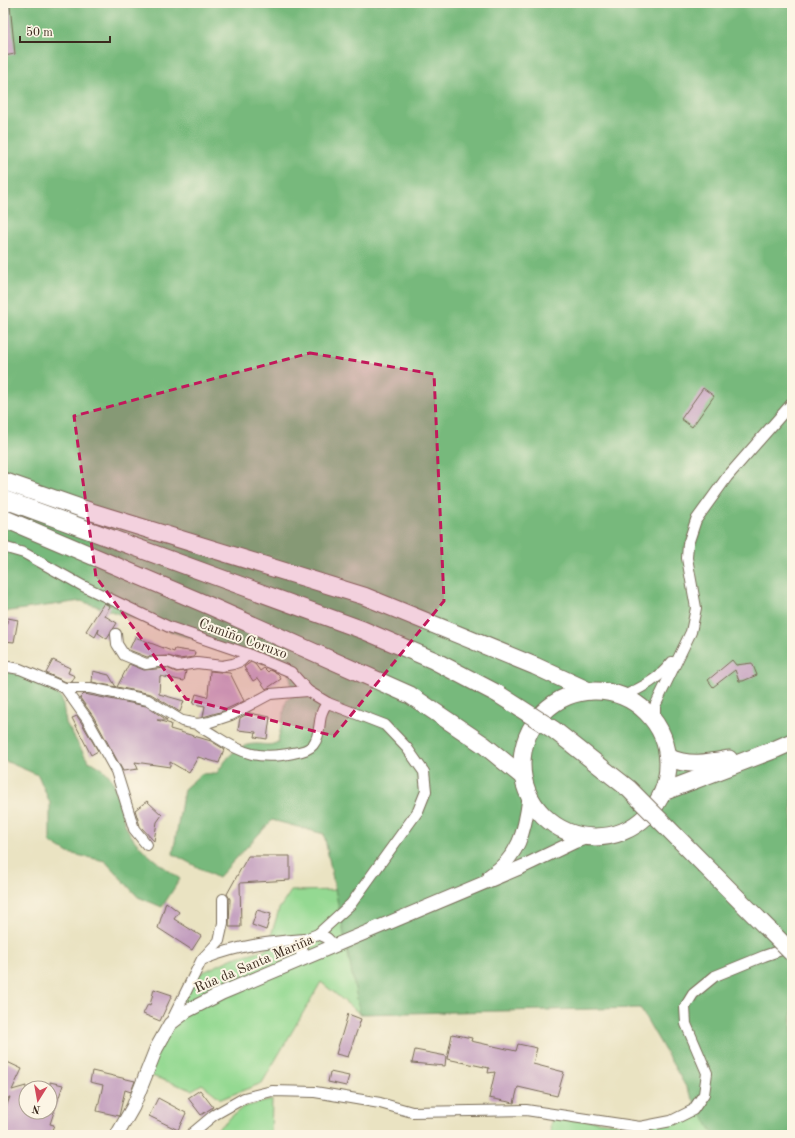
<svg xmlns="http://www.w3.org/2000/svg" width="795" height="1138" viewBox="0 0 795 1138" font-family="'Old Standard TT',serif">
	<style>
		.green { fill: #94d992; stroke: #688258 }
		.forest { fill: #77b97c; stroke: #59724d }
		.building { fill: #c39fbf }
		.lines { fill: none; stroke-linecap: round; stroke-linejoin: round }
		.street-casing { stroke: #786b57; stroke-width: 12 }
		.secondary-casing { stroke: #786b57; stroke-width: 15 }
		.highway-casing { stroke: #786b57; stroke-width: 19 }
		.street { stroke: #fff; stroke-width: 10 }
		.secondary { stroke: #fff; stroke-width: 13 }
		.highway { stroke: #fff; stroke-width: 17 }
		.highway-bridge-casing { stroke: #786b57; stroke-width: 19; stroke-linecap: butt }
		.highway-bridge { stroke: #fff; stroke-width: 17 }
		.marked { fill: #c2185b; fill-opacity: 0.2; stroke: #c2185b; stroke-width: 3; stroke-dasharray: 8 5; stroke-linejoin: round }
		.labels { text-anchor: middle; dominant-baseline: central; stroke-width: 4; stroke-linejoin: round; paint-order: stroke }
		.street-label { font-size: 14px; fill: #3b2a1e; stroke: #fcf5e5 }
	</style>
	<rect width="100%" height="100%" fill="#fcf5e5"/>
	<filter id="ink" filterUnits="userSpaceOnUse"><feTurbulence type="fractalNoise" baseFrequency=".025" numOctaves="2"/><feDisplacementMap in="SourceGraphic" scale="8" xChannelSelector="R" yChannelSelector="G"/><feConvolveMatrix kernelMatrix="1 2 1 2 8 2 1 2 1" color-interpolation-filters="sRGB"/></filter>
	<filter id="wash" filterUnits="userSpaceOnUse"><feTurbulence type="fractalNoise" baseFrequency=".012" numOctaves="4" result="noise"/><feDisplacementMap in="SourceGraphic" scale="16" xChannelSelector="R" yChannelSelector="G"/><feGaussianBlur stdDeviation="0.9" result="paint"/><feColorMatrix in="noise" values="0 0 0 0 0 0 0 0 0 0 0 0 0 0 0 0 0 1.4 0 .05"/><feComposite in="paint" operator="in"/></filter>
	<g filter="url(#wash)">
		<rect width="100%" height="100%" fill="#eae3c2"/>
		<g class="green">
			<path d="M342,890L360,1014L321,982L262,1083L221,1099L202,1084L192,1090L146,1074L193,977L233,958L267,949L279,909L291,891Z"/>
			<path d="M704,1094L725,1135H551L550,1125L553,1115L640,1127L688,1112Z"/>
			<path d="M272,1100L271,1135H210L243,1107Z"/>
		</g>
		<g class="forest">
			<path d="M3,3H792V1135H714L640,1008L360,1014L324,834L272,820L218,878L173,854L184,789L201,774L217,773C227,758 236,744 256,744C267,744 268,747 278,742L286,701L292,696L290,672L81,601L3,612Z"/>
			<path d="M3,671L14,673L49,685L62,699L66,723L88,761C126,775 113,806 130,834C142,853 162,865 180,879L162,907L138,897L105,861L68,853L50,842V803L38,775L3,760Z"/>
		</g>
		<g id="blocks">
			<g class="building">
				<path d="M3,5H10L15,54L4,56Z"/>
				<path d="M703,388L714,396L692,427L681,419Z"/>
				<path d="M104,603L110,606L105,616L117,623L107,639L98,633L99,629L95,637L86,631Z"/>
				<path d="M8,618L18,620L14,642L5,641L6,637L3,636V626H6Z"/>
				<path d="M135,637L174,652L175,649L195,652L194,657L179,659L168,656L147,657L129,650Z"/>
				<path d="M53,660L70,668L68,673L75,676L72,682H66L46,673Z"/>
				<path d="M732,660L736,665L752,663L757,675L743,681H739L735,670L713,687L708,680Z"/>
				<path d="M251,662L255,664L260,671L264,668L268,672L270,670L277,673L281,679L266,689L258,678L253,681L244,667Z"/>
				<path d="M129,664L144,670L167,668L176,672L186,671L184,681L160,676L159,694L184,701L180,712L151,694L117,687Z"/>
				<path d="M93,671L109,675L116,687L92,682Z"/>
				<path d="M210,671L230,673L244,701L220,712L203,717L205,706L193,704L196,694L207,697L208,695Z"/>
				<path d="M84,694L146,706L167,720H157L171,724L170,729L211,741L224,749L219,763L198,757L189,773L170,762V767L135,762L138,769L123,771L93,716L80,698Z"/>
				<path d="M249,713L270,717L267,739L255,737L256,732L238,730L240,718Z"/>
				<path d="M77,716L81,722L98,751L91,755L72,718Z"/>
				<path d="M147,801L162,815L157,822L154,841L140,826L135,810Z"/>
				<path d="M248,856H290V880L240,883L241,927H229L230,899L227,894Z"/>
				<path d="M166,902L179,912L174,919L201,936L192,950L158,928Z"/>
				<path d="M257,910L271,914L266,930L252,925Z"/>
				<path d="M154,989L172,995L160,1021L143,1014L148,1004L150,1005Z"/>
				<path d="M348,1014L361,1019L348,1057L336,1054Z"/>
				<path d="M452,1034L472,1038L471,1041L516,1051L518,1044L537,1048L533,1064L564,1072L557,1096L518,1087L514,1103L489,1098L495,1072L488,1073L489,1068L447,1059Z"/>
				<path d="M415,1050L446,1056L445,1066L412,1063Z"/>
				<path d="M3,1060L22,1069L12,1090L26,1086V1112H50V1082L63,1085L50,1124L54,1125L50,1135H9L3,1132V1115L10,1097H9L3,1108Z"/>
				<path d="M92,1071L135,1081L131,1092L125,1090L119,1116L97,1111L103,1085L90,1082Z"/>
				<path d="M330,1072L349,1076L346,1086L328,1082Z"/>
				<path d="M200,1090L213,1107L201,1115L188,1098Z"/>
				<path d="M158,1098L186,1113L178,1130L149,1116Z"/>
			</g>
		</g>
	</g>
	<g filter="url(#ink)">
		<use href="#blocks" fill-opacity="0" stroke="#786b57" stroke-width="1"/>
		<g class="lines">
			<g class="street-casing">
				<g id="street">
					<path d="M3,547L24,553L83,586L169,627L248,654L291,672L308,691L328,703L385,725L407,748L424,772L426,791L418,811L351,904L318,934"/>
					<path d="M116,634L117,644L124,655L146,664L157,662H168L178,666L197,663L222,666L233,664L241,661L248,654"/>
					<path d="M3,666L20,669L65,688L87,719L116,771L134,829L147,845"/>
					<path d="M65,688H90L148,700L182,721L197,724L210,722L231,715L270,694L308,691"/>
					<path d="M624,696C643,687 659,679 672,662"/>
					<path d="M655,723V706L691,632L696,608L687,558L688,544L696,520L727,477L792,403"/>
					<path d="M197,724C202,729 208,731 215,736C243,754 259,760 293,753C300,752 309,750 313,745C323,733 316,713 328,703"/>
					<path d="M204,959C240,945 267,942 305,939"/>
					<path d="M303,960L301,952L305,939L318,934L327,938L335,946"/>
					<path d="M171,1022L202,959L219,941L223,923V899"/>
					<path d="M190,1135L214,1115L244,1098L272,1091L315,1092L380,1103L412,1112L526,1110L640,1127L671,1121L693,1110L704,1094L707,1073L686,1024L685,1007L693,994L715,976L764,956L790,947"/>
				</g>
			</g>
			<g class="secondary-casing">
				<g id="secondary">
					<path d="M489,876C519,857 525,831 529,798"/>
					<path d="M117,1135L133,1107L156,1049L170,1024L187,1011L222,993L524,866L574,842L588,837"/>
				</g>
			</g>
			<g class="highway-casing">
				<g id="highway">
					<path d="M3,481L92,512L364,596L535,666L589,691"/>
					<path d="M3,499L363,630L433,660L498,694"/>
					<path d="M3,518L210,606L410,695L484,745L522,776"/>
					<circle cx="595" cy="764" r="73"/>
					<path d="M668,757C688,767 708,763 729,759"/>
					<path d="M663,792L776,749L792,742"/>
				</g>
			</g>
			<use href="#street" class="street"/>
			<use href="#secondary" class="secondary"/>
			<use href="#highway" class="highway"/>
			<g class="highway-bridge-casing">
				<path id="highway-bridge" d="M498,694L554,730L629,789L792,953"/>
			</g>
			<use href="#highway-bridge" class="highway-bridge"/>
		</g>
	</g>
	<path class="marked" d="M310,353L434,374L444,601L334,736L186,699L96,577L74,416Z"/>
	<g class="labels">
		<g class="street-label">
			<text transform="translate(243 639) rotate(20)">Camiño Coruxo</text>
			<text transform="translate(254 964) rotate(-23)">Rúa da Santa Mariña</text>
		</g>
	</g>
	<rect width="795" height="1138" fill="none" stroke="#fcf5e5" stroke-width="16"/>
	<g transform="translate(38 1100) rotate(191)"><circle r="19" fill="#fcf5e5" stroke="#afa495"/>
	<path d="M0-3L7 15L0 10L-7 15Z" fill="#d1495b"/>
	<text y="-6" font-size="11" font-weight="bold" text-anchor="middle" fill="#3b2a1e">N</text>
	</g>
	<path d="M20 36v6h90v-6" fill="none" stroke="#3b2a1e" stroke-width="2"/>
	<text x="26" y="36" font-size="12" fill="#3b2a1e" stroke="#fcf5e5" stroke-width="3" paint-order="stroke">50 m</text>
</svg>
